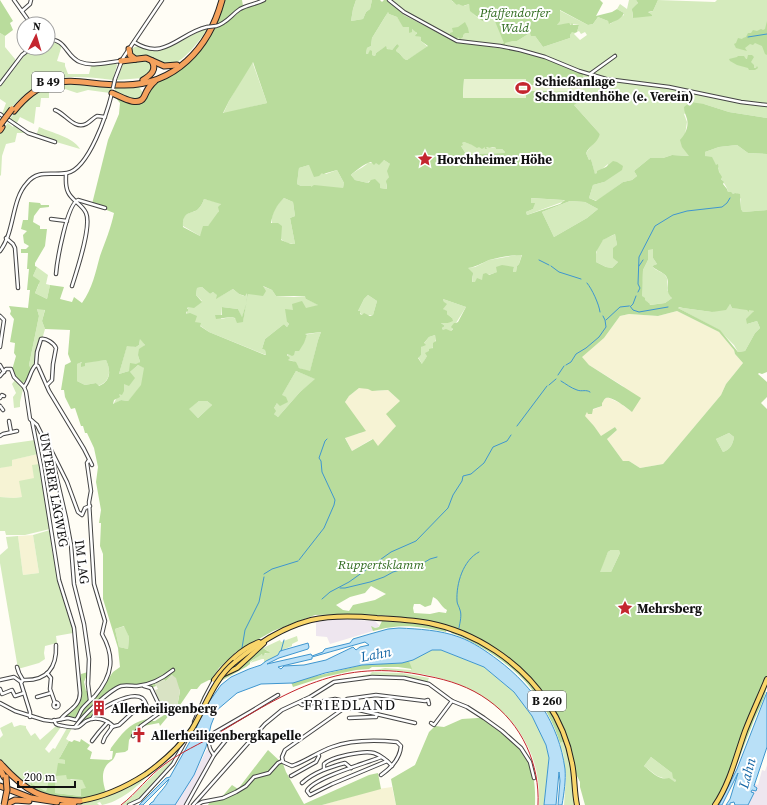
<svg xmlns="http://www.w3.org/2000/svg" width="767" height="805" viewBox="0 0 767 805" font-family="'Source Serif 4',serif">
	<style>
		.industrial { fill: #eee6ef }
		.farmland { fill: #f6f3d4 }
		.green { fill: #d5ebbd }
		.forest { fill: #b9dc9c; fill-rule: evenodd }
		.cemetery { fill: #d9e3c4 }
		.pitch { fill: #e6f2cf }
		.water { fill: #b9e0f7; stroke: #3f96cf; fill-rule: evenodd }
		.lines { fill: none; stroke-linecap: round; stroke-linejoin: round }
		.stream { stroke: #3f96cf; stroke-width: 1 }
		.minor-casing { stroke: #444; stroke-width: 4.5 }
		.major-casing { stroke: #222; stroke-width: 6 }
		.highway-casing { stroke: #222; stroke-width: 7 }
		.minor { stroke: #fff; stroke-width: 2.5 }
		.major { stroke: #f9d66b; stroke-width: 4 }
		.highway { stroke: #f5a25d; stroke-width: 5 }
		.rail { stroke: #c4262e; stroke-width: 1 }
		.minor-bridge-casing { stroke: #444; stroke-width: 4.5; stroke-linecap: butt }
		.major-bridge-casing { stroke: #222; stroke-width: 6; stroke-linecap: butt }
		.highway-bridge-casing { stroke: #222; stroke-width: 7; stroke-linecap: butt }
		.minor-bridge { stroke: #fff; stroke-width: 2.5 }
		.major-bridge { stroke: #f9d66b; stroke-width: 4 }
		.highway-bridge { stroke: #f5a25d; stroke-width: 5 }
		.labels { text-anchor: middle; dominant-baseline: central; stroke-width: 4; stroke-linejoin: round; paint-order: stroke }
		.shield { fill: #fff; stroke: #585858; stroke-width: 1 }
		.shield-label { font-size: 12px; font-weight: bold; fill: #111 }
		.park-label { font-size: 13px; font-style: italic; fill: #2f6b1f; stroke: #fff }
		.poi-label { font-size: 13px; font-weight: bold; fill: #111; stroke: #fff; text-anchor: start }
		.street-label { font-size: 13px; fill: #111; stroke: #fff }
		.water-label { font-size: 14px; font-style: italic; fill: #1768a6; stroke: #fff }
		.quarter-label { font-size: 15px; letter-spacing: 1px; fill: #111; stroke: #fff }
	</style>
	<rect width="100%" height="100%" fill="#fffdf5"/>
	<g class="industrial">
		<path d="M337,619L375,621L380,626L375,628L372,627L373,631L330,644L327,637L316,636V622Z"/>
		<path d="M207,749L212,755L185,805H175L194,775Z"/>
		<path d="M767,765V805H748L753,793L751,792L752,790L756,791L754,786L755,784L758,785L762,770L765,771Z"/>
	</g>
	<g class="farmland">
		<path d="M677,311L719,332L734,350L735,354L743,363L726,384L721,395L663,464L640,468L629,461H623L607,439L617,430L615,427L601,437L594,426L584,416L585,413L602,406L601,403L606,398H609L620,403L632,412L623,386L589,365L581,357L604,338L620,316L629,314L658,316Z"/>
		<path d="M359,388H364L377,391L388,390L400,401L396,426L378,447L372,439L352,451L345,437L361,433L345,402L349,396Z"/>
		<path d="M38,454L40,464L34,478L22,497L14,498L0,497V466V468L12,465L11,460Z"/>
		<path d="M33,535L39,573L23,575L18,536Z"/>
		<path d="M392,787L396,805H322L378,789Z"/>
	</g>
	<g class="green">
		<path d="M356,0H372L370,9L366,12L363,19L351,21L353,9Z"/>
		<path d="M391,0H451L453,2L464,6L469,4C472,14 473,14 482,21L494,19L512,41H517L530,33L535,36L543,47L570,38V35L572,31L575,33L574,34L580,40L587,35L585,32L581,34L579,31L577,32L579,25L572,24L557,25L560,16L559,10L588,25L593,24L598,17L608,21L610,24L624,15V13L617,9L620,4L627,9L629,0H636L638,3L632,12L633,18L653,11L658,0L715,2L717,0H767V118L729,112L704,104L684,114L687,122L685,135L690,156L672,155L663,158H650L634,171L637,176L632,180L623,182L597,201L589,198L593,185L604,182L608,164L595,175L591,159L589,160L586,153L600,134L574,105L576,99L572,101L569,98L561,97L560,96L553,94L551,91H582V74L544,58L512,50L454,41L450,36L402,9Z"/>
		<path d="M388,11L389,14L397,17L402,24L409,27V33L412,29L416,31L417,36L422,37L421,41L428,47L407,60C402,59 401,53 397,52L396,50L397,44L392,50H389L385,47L376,53L375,56L372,55L370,51L368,55L366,54L367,48L371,46L372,38L385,17Z"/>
		<path d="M208,28C201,39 182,65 168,65C160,65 152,58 144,56C140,55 136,57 132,56L131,50C137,41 150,52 159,50C173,47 189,36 202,30Z"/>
		<path d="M0,33L5,36V47L15,59V63L0,82Z"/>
		<path d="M51,41L62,45L57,61L65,63V66L68,74H89L91,66L116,63L117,65L113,80C63,74 38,73 5,116L2,114L6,103L0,99V87L28,51L33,48H48V42Z"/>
		<path d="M142,60H147L151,62V72L143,78L117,80L123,64Z"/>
		<path d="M252,61L267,103L223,114L229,101Z"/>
		<path d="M63,82L112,87L110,93L88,90L77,93L65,89L54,88L53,92H49V98H41L40,107H36L34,124L20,117L16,125L9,120C26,98 36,90 63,82Z"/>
		<path d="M115,87H139L143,93L142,98L135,101L115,92Z"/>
		<path d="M9,121L8,123L13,127L14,125L27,133H17L15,142L6,144L2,156L1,175L0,176V133Z"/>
		<path d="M39,127C52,133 73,137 80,149L36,136Z"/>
		<path d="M464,142L479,147H489L492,148L495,147L496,149H502L505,152L504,153L466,154L461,146V143Z"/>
		<path d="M737,145L748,153L767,154V210L743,212L741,209V199L736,193L733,194L728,192C727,184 718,179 719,168L705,156V152L719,147Z"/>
		<path d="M384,160L390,164L389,177L386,184L387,189L380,188L378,183L369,181L368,183L355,180L351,175C356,170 363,168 368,163H376Z"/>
		<path d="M309,165L326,174L337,170L344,183L343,189L310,188V186H301L297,184L299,168Z"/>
		<path d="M284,198L293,202L295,216L290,218L295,244C280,245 268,227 273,213C275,207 280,202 284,198Z"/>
		<path d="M530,198L563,200L565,201L527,215L526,212L533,209L534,203H530Z"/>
		<path d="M204,199L221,203L218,214L200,236L183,226C182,209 194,215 199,208C201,206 203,202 204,199Z"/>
		<path d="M570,201L585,202L598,209L587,218L554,237L542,212Z"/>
		<path d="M615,234L617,245L616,259L618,262L612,268L606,267L596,262C595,255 597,245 603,240C607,237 611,237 615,234Z"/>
		<path d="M648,249H653V258L657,264L652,266L655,269L664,274L667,278V290L672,298L665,303L649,305V303L644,300L641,296L643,270L648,260Z"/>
		<path d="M522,254L519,264L517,266L516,272H513L514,267L488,275L482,280L472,283L473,276L467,268L475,267L489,260Z"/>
		<path d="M37,267L48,275L46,284L50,285L47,299L35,293L39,284L33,276Z"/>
		<path d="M262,286L272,290L276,296L294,297L306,296V299L319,305L306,309L293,310L287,317V322L289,324L287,327L284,324L265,339L262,349L265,350L266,355L209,332L195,322L186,314L188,307L202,301L196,295L197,288L202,287L210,294L213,292L218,295L217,298L233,289L239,294L244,296L247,292L246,304L242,318L238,309L222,307L221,319L231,317L243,321L248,294Z"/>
		<path d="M368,295L377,301L373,315H362L358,311L364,299Z"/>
		<path d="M443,299L466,307L451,331L443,330L442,328L445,326L441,323H448L452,318L447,314L443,309L444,302Z"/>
		<path d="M730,304L732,308L749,309L754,311L747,324L757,321L760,328L755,333L745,351L738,352L734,345L719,330L678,308V307L683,308L712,312Z"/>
		<path d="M37,309H45L42,321L45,329L35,364L31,369L29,365L39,316Z"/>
		<path d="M321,332L318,340L310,372L299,368L293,361L288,360V353C298,350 303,344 307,335H303Z"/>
		<path d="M435,335C439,345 426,354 423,364H422L418,357L421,355V347L429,337Z"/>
		<path d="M140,338L145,345C139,351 137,354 140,362L129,371L119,374L127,345L136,347L139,345Z"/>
		<path d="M106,360C111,371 111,381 98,386L96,383L85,385L77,381L76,364L83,362L85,366V362Z"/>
		<path d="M138,365L145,368L142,385L128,401L121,400L113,405L130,372Z"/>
		<path d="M296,371L316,379L300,392L278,417L274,414V408Z"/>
		<path d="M15,380L23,389L20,402V407L14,408L13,397L16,393L12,384Z"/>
		<path d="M199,401H207L212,405L198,418L188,409Z"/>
		<path d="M729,433L734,437C733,444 730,450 723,452L716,439Z"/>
		<path d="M35,440L38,454L12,460V466L0,468V445Z"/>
		<path d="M40,464L50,529L25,535H6L5,531H0V497L14,498L22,497L19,481L34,478L32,465Z"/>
		<path d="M50,530L52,551L73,628V633L56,636L57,643L45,646L44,653L45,659L39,663L18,669L0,563V555L8,548L6,537L18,536L23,575L39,573L33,535Z"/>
		<path d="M619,549L620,553L611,572H599L608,552L611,550Z"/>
		<path d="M125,626L129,637L128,649L119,647L115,629Z"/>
		<path d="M297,636L298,641L292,644V646L280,651L278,655L264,663V659H262L250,663L259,655L267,653L268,651L263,648L280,640L281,642Z"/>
		<path d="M432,650H441L484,667L514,692L532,716L546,745L549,758L544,805H539C540,786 537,766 529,749C501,689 437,670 375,670L385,668L411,670L409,661Z"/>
		<path d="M372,672L402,673L429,678L427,683C398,676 377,675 347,679L370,674Z"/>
		<path d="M548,715L561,747L560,743L565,741L571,765L575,805H564L566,777L563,752L562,748L565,770L558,738Z"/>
		<path d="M12,722L14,727L20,725L26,726V728L31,736L35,733L40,740L56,726L61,727L45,749L49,753L53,748L55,749L67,728H72L66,739L69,741L60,757V759L65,760V764L57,775H66L71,780H82L87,788L82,796L55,793L56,775L48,783L46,791L32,784V790L21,782L0,761V738L3,735L0,728Z"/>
		<path d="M651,757L672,773L676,780L675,782L657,776L644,766Z"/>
		<path d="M172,760H174C162,774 141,805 122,805C140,791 153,772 172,760Z"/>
		<path d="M149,774C138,787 119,802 102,805L100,802L97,803L99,805H76C103,800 126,788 149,774Z"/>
	</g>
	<g class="forest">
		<path d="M0,0L13,21L10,23L13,30L5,36L0,33Z"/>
		<path d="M224,0H242L243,6C232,11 227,22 216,24Z"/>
		<path d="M266,0H356L353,9L351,21L363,19L366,12L370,9L372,0H380L382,2L384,0H388L404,15L454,41L512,50L544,58L583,74L582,85H526V79H464L463,97L526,98V91H551L553,94L560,96L561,97L566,96L572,101L578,98V102L574,105L600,134C597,144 590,145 586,153L589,160L591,159L595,174L597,173V171L606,167L613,161L617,162L623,166L622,170L604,182L593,185L589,198L596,201L623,182L632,180L637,176L634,171L650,158H663L672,155L689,156L682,147L680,140C685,135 689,127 687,119C686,115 684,112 684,107L690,102L704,104L729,112L767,118V154L748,153L737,145L719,147L705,152V156L712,157L716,165L718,164L719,172L722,177L721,179L724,182L723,184L727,189L728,192H731L733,194L735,193L740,194L741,209L743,212L767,210V372L762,374L759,373L758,374L767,382V397L761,403L767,409V677L746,727L727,780L712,805H585L580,787V782L575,772L569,744L537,687L491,647L428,621L391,616L358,614L315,615L273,631L236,652L219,668L213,677L203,696L189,730L184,738L168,755L145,773L130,781L108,792L82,799H60L32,790L30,781L32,784L46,791L50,775H56L58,763L65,764V760L59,759L69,741L72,742L74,740L80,742L81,739L90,745L87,749L92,752L90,759L109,760L112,759L113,751H110L111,748C125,730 129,723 151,718L153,721H155L164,715V713L177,707L180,691L172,675L166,681L163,680L155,683L156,686L151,688L144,686L121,687L114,690L98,704L101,710C92,715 85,721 77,726V720L82,711L95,698L113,672L120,667L118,648L103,599V554L100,546L101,523H99L101,510L96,482L98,467L94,448L87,433H85L83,426H81L75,408L71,409L65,397L64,390H61L65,365L71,362L68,354L70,330L45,329L42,321L45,310L37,309L39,316L29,365L31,369L28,378L22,384L16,379L12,370L16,356L14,353L15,343L10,342L14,319L10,314L11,311L9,306L28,308L30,290H27L29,269H27L28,253H21V249H26L29,246L24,243L23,235L27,231L21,229L23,220H28L29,202L40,203L41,205H49V207L40,208L34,216L33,222L40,226V229H47L45,246L35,263V266L37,267L33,276L40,281L35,293L47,299L50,285L64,287L60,299L72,302L74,297L82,303C93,287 95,274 100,256C105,242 111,228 114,213L92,204L108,140L119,114L120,103L115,97L138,103L154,83L178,71L192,60L206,41L214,28L225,24L244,8ZM388,12L389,14L397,17L403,27H409V33L412,32V29L417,33L415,36L421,37V41L428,46L407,60C402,59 401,53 397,52L396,50L399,46L397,44L392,50L387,49L386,46L376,53L375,56L372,55V51L370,50L368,54H366L367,48L371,46L372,38ZM253,62L267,103L223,113L229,101ZM464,142L472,145L477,148L479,147L482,149L485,147V149H487L486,147H489L488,148L495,147L496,149H502L505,152L504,153L466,154L461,146L463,145L462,143ZM384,160L390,164L387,171L389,177L386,181L387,189L380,188V184L375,179L371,180L368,183L355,180L351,175C355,171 365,163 371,162L374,165L376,163L379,165ZM309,165L314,177L319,176L322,173L323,174L337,170L344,183L343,188L314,185L311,187V186H301L297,184L299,168ZM284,198L293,202L295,216L290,218L295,244H291L281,240L282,226L278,223H271C273,212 276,206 284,198ZM531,198L563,200H565L560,204L527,215L526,212L533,209L535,203H531ZM204,199L221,204L218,207L219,211L208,226H203L200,236L183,227C182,209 194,215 199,208C201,206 203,202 204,199ZM570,201L585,202L598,209L587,218L554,237L542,212ZM615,234L617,245L613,248V258L618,262L612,268L606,267L596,262V252L603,240ZM653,249V258L657,264L652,266C655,270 662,271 666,276C671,283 663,289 672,298L665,303L650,305L649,303L645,300V298L642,296V294L643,270L648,260V250ZM522,255L519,264L517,266L516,272H513L514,267L502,265L496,267L497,272L489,275L486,273L483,274L482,280L477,278L475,282H472L473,273L468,268C476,267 482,263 489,260C500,257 511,255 522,255ZM263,286L272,290L276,296H305L306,299L318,305L306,308L302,301L292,304L293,310L285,309L287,322L289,324L287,327L284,324L265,339L262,349L265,350L266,355H265L209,332L200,326L201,323L195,322L197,316L190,313L186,314V312L188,311V309H187L188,307L194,308L202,302L196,295L197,288L202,287L210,294L213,292L217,295L216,299L233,289L239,294L245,296L247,293L246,304L242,317L238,309L222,307V315H215L216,319L231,317L235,318L237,323L243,322L248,294L263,296L266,291ZM368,295L377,301L373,315L370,316L364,313L362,315L360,314V311H358L364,299ZM443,299L466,307L458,322L456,323H454L451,327L453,329L451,331L446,329L443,330L442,328L445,326L441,323H448L453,321L452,318L447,314V311L443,309L447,304L444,302ZM730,304L732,308L747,310L749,312V310L754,311L746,319L747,324L757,321L760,328L755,333L745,351L738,352L720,330L678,308L679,307L683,308L712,312L726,310ZM677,311L719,332L734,350L735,354L743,363L726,384L721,395L663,464L640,468L629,461H623L607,439L617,430L615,427L601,436L594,426L585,416L587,412L588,414H592L593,409L602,406V403C603,402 604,399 606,398C612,396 627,408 632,412L641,398L589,365L582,357L604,338L620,316L629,314L658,316ZM321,332L318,340L310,371L299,368L296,362L288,360L290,358L287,355L288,354L292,356L294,355L295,351H299L304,343L307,335L305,334ZM435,335L436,341L433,343V348L429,349V351L425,353L427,356L422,364L418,358L421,355V347L426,345L424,343L429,337ZM140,339L145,345L139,349L138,355L140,362L136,364L130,363L129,371L119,374L127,346L136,347L139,345ZM106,360C111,371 111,381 99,386L96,383L85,385L77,381V364L82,362L81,364V367L85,366V363ZM138,365L144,368L141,385L128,401L121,400L113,404L114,400L120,397L119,394L122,395L124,391V384L129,386L135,378L130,372ZM296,371L315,379L300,392L278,417L274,414L276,411L274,408L277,403L280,406L288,402L286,397L282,395ZM359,388L368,389L372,391L388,390L400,401L386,414L396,426L378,446L373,439L352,451L345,438L366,431L345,402L349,396ZM199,401H207L212,405L198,418L189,409ZM729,433L734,437C733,444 730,450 723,452L716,439ZM611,550H619L620,553L611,572H600L608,552ZM371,586L386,594L375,600L353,605L349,611L343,610L336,605L350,597L365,593ZM433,597C440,600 440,606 447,610L446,613L439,612L430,614L414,613L413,608L414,604H420L425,607L431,605ZM124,626L129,637L128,649L119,647L115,629ZM209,680H211C203,696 197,716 188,730C169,760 137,779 106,792C103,784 101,773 106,766C111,759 113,763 116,753L125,752L128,750L129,740L138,727L159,723L160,726L170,714L178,708L191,689H197L201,684ZM651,757L672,773L673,778L676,780L675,782L669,778C659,781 652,772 644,766ZM66,775L67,779L82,780L86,788L81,789V796L55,793L56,776Z"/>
		<path d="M451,0H600L603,3L596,16L612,12L617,9L624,13C622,19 615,21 609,24L608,21L598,17L593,24L588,25L560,10V21L557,25L569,23L571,25L572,23L573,25H579L577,32L575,33L572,32L570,35V38L543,47L535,36H531L530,33L517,41H512L505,43V45L504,46L501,44L504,43L494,19L482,21L470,11L469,4L463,6L458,4L457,5Z"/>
		<path d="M636,0H658L653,11L648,12L652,15V16L633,18L632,9L638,3Z"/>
		<path d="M767,21V55L765,54L762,46L755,43L753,45L750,44L745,48L747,51L736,48L734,44L736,43L738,38L742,39L743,38L746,37L748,33H751L753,30L757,31L761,29L763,30L765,29Z"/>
		<path d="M465,22L468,28L469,33H465L463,35V37L460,39L458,37L457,39L450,35V33L453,32L452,28L458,27Z"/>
		<path d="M748,55H752L754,57L751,62L754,65V68H756L757,66L758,68L755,70H749L748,68L737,65L730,61L729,59L737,57L738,56H744L746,59H747Z"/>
		<path d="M382,621L421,623L447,629L446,632C418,626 401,623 373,631L371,626L375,628L379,627Z"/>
		<path d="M451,630C492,645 532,674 552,713C557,722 561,732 565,741L560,743C554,724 545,707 533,691C516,667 478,642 451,633Z"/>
		<path d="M263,648L269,652L270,653H265L263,656L262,654L250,662V664L246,667L219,682L224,675Z"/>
		<path d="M409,661L412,669L398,667H372L369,669L356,670L324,677L293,687L291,682L362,665L402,663Z"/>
		<path d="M88,672L84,682L86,691L88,690L89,700L81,708L76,718L65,717L76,707L81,698L78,678H81V674Z"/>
		<path d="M767,682C767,698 756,713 751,728C742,750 735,772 724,793L742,742Z"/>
		<path d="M462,719C469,719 479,717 484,719C492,723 500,730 507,736C531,758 536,773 535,805H396L391,779L415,765L429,732L435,726L444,727Z"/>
		<path d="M268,750L283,764L286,772L304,804L369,775L378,773L381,789L322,805H208L212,798L217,799L221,798L232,785L238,789Z"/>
	</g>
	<path class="cemetery" d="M172,675L176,678L180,691L177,707L165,712L164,709L163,710L155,694L156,693L155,690L158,689L155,683L163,680L166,681Z"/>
	<path class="pitch" d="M464,79H526V85H583V91H526V98H463Z"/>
	<g class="water">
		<path d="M399,628C419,629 440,630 459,637C473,642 486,651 498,660C534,687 559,724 565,769C566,780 564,793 562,805H558L560,781L559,772L556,805H544L549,758L546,745L532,716L514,692L484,667L441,650H432L413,660L402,663L362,665L325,673L293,683L261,684L237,693L217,710L211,725L206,747L194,775L175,805H149L152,802H153C157,794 166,788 169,779L143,805H139L166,778L170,777L171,775L193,736L204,709L221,685L231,677L249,669L261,665L266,661L278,655L280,651L308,643L309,647L308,649L279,658L267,664L311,654L312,656L323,652L324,650L325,649L350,643L353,639L370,634L388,629ZM365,642L369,645L360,647L356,650L353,647L326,660L304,665L284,666L281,669L278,667L312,659V657Z"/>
		<path d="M767,692V747L754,786L757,788L756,791L752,790L751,792L754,793L748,805H735L734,802L730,803V805H726L730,799L738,773L722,805H719L737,769Z"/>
	</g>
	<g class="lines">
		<g class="stream">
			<path d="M748,37L767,34"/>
			<path d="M539,260L549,265"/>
			<path d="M551,266L559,272L581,279"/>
			<path d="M639,266L643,260"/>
			<path d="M587,283C592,289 599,304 600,312"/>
			<path d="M638,292L640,288L638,284L639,257L655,226L673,215L687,211L722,207L727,203L730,198"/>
			<path d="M630,306L633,310L639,312L668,307"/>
			<path d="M631,306L633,304L636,296"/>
			<path d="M606,320L620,307L629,306"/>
			<path d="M566,365L571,362L576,354L586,348L599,337L606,327L605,320L603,316"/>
			<path d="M558,375L564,366"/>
			<path d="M561,381C566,384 571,388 577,390C582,392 586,389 590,392"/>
			<path d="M549,385L556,379"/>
			<path d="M517,426L547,386"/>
			<path d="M299,560L324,528L334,505L335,500L322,472L321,461L319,458L325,441L327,439"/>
			<path d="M425,562L430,559L437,557"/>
			<path d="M264,574L272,569L298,561"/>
			<path d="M340,588H345L370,582L384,577L393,572L400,570H410L421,565"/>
			<path d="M322,599L330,592L349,582L391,552L416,541L448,508L453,495L462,481L463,476L471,474L484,463L493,447L507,441L511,435"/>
			<path d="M459,628C460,622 462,615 460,610C459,606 457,604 457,601C456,584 463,560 479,552"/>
			<path d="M242,648L245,630L259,602L264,577"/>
			<path d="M281,651L284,640"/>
		</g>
		<g class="minor-casing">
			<g id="minor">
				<path d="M14,0L31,24"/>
				<path d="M389,0L404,12L457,41L500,46L520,50L545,57L579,71L606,79L669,87L741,102L767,105"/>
				<path d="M22,11L30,4L31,0"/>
				<path d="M216,26C227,23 231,15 240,9C247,5 256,4 264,0"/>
				<path d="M48,40C66,38 66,57 80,62C92,67 108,62 121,61"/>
				<path d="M134,42C165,62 179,33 207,27"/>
				<path d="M590,74L615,56"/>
				<path d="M115,79L123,58L162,0"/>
				<path d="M0,84L22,55L31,48"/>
				<path d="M55,110C65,113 74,130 86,124C90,122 93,118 97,116L105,117"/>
				<path d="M0,114L4,117"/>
				<path d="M9,120L28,133L55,142"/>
				<path d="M66,174C66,180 65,186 68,192C72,201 82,204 86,213C92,226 77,270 72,286"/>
				<path d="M51,219L67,221"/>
				<path d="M6,238L13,244L15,248L18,288"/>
				<path d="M0,251C15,232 11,200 27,183C38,169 52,176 67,173C89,169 107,113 112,93"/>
				<path d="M56,274C57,261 67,204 78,200L105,208"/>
				<path d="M0,316L4,320L0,347"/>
				<path d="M0,365L4,372"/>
				<path d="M36,365L37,352L41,339C46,338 54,343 56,348L53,364L52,380L47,385"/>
				<path d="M0,376L6,369H11L14,377L24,387L26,392L30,419L37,425L47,445L54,466L66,518L71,545L74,584L84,624L89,659L88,684L90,700"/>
				<path d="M24,387C30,380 30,370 36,365L38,366L49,391L84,449L92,465"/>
				<path d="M0,398L2,395L4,396"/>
				<path d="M0,406L3,410"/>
				<path d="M9,421L11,432"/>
				<path d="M32,421L41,466L59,580L74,628L80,693C80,707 68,710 61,719"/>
				<path d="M0,436L3,434L17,431"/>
				<path d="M47,442L67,482L78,512L82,515L85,508L90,506"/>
				<path d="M17,667L19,673L23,680L21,683L30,712V717"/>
				<path d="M47,673L51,678L50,689L55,703"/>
				<path d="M0,680L14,677L21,682"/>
				<path d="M23,680C47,681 57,668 56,645"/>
				<path d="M0,689L2,694L12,690L15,696L24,693"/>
				<path d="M37,697L51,693"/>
				<path d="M344,701L347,699L376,695L425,701L428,700L429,704"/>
				<circle cx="56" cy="705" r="2.5"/>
				<path d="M0,703L15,711L44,720L52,721L68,718L76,720C79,716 80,712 82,709C86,704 91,700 95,696C113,675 115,657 102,634L105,621L94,584L89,502L91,491L87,463L89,460"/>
				<path d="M299,703L302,705L335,699L344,701L346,707L285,750L282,757L283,762L292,766C306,761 318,752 332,747C351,740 376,740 397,742L401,746C400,759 391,768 381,775"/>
				<path d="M346,707L415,723"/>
				<path d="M349,718L373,717H376L377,714"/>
				<path d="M92,719C96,709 131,691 142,698C146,701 146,705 148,709"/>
				<path d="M54,720L56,724L58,725C64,726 72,728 78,727C81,726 83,723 86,721C95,716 106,719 113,726"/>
				<path d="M194,722L205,697L214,680"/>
				<path d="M431,723L434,725L452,701"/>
				<path d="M75,727C83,716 109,690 121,686C126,685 132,686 137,686C151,685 162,679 173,670"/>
				<path d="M111,727L119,725L132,713L147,707"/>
				<path d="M133,736L141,726L162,711L151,688L144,686"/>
				<path d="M92,741L99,732L108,722"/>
				<path d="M103,742L105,737L113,726"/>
				<path d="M214,755L231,734"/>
				<path d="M381,757C367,763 312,778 307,791L310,795L332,784L387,761"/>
				<path d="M324,769V764C331,757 364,750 374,753C380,755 388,761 392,766"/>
				<path d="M291,776L316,762L319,756L318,754"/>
				<path d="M302,783C314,772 330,767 345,763L351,768"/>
				<path d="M129,805L140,800L173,764L186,740"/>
				<path d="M186,805L214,755C209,749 207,741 212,734L250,712L278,695"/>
				<path d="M193,805L265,724L282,710L310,697L334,682L372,677L404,678L429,684L452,701L467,707L484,718L502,731L521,748L530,762L534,778"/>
				<path d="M197,805L202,802L223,798L236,792L246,786L254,777L269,773L278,763L282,761"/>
			</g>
		</g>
		<g class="major-casing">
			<g id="major">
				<path d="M235,662C257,644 283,627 311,620C333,615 355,616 377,618C395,619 412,620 429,623C475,632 521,662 547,702C559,720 568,741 572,763C575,777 574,791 577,805"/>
				<path d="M222,675L237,668L264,643"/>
				<path d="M214,680C226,664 240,649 259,642"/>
				<path d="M80,801C104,797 126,787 146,774"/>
				<path d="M715,805C730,783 736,756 745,731C752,713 760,696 767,679"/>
			</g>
		</g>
		<g class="highway-casing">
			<g id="highway">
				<path d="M129,49L130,55L135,59"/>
				<path d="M121,61L146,58L164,66L177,65"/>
				<path d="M143,80C151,75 157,70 152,61"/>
				<path d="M112,93C120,96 138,108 144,97C147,90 149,86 155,81"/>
				<path d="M14,111C49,67 76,85 122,85C175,86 209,48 222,0"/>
				<path d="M0,130L2,127"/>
				<path d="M0,763C26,792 41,800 80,801"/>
				<path d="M0,769L4,777"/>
				<path d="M0,786L31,798L57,802"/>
				<path d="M5,805L15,800L29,801"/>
				<path d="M62,805L74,803"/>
			</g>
		</g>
		<use href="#minor" class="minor"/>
		<use href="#major" class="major"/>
		<use href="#highway" class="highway"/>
		<path class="rail" d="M121,805C137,793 148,776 165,764C181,752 200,744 217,734C288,691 341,657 427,676C449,680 470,687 488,700C522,724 540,764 538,805"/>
		<g class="minor-bridge-casing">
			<g id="minor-bridge">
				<path d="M207,27L216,26"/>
				<path d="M113,88L115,79"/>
			</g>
		</g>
		<g class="major-bridge-casing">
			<path id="major-bridge" d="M146,774C164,761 180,747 192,729C206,706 213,680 235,662"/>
		</g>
		<g class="highway-bridge-casing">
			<g id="highway-bridge">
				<path d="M0,125L12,109"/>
				<path d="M4,805L7,790L6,777"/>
			</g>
		</g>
		<use href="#minor-bridge" class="minor-bridge"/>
		<use href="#major-bridge" class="major-bridge"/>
		<use href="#highway-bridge" class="highway-bridge"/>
	</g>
	<defs>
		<g id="stadium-bare" transform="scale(1.2)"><path d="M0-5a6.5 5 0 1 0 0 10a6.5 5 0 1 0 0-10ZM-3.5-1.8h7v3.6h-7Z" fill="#c4262e" stroke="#fff" stroke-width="2.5" paint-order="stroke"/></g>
		<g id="sight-bare" transform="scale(1.2)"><path d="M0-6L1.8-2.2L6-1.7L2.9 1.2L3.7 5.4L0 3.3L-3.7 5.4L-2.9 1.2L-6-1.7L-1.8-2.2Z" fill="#c4262e" stroke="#fff" stroke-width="2.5" paint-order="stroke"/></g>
		<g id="building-bare" transform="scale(1.2)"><path d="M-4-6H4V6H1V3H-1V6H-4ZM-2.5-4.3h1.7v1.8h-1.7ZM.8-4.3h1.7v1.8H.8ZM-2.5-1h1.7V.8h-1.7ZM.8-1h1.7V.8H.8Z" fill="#c4262e" stroke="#fff" stroke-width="2.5" paint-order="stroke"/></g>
		<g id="church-bare" transform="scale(1.2)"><path d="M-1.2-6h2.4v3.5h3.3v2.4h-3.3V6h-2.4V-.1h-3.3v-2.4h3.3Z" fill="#c4262e" stroke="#fff" stroke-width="2.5" paint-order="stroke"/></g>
	</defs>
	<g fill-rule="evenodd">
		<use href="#stadium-bare" x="523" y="88"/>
		<use href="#sight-bare" x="425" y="159"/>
		<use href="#sight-bare" x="625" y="608"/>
		<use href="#building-bare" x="99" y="708"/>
		<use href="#church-bare" x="139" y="735"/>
	</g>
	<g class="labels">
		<g class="shield">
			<rect x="32" y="72" width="32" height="20" rx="3"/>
			<rect x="528" y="691" width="38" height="20" rx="3"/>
		</g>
		<g class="shield-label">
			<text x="48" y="82">B 49</text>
			<text x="547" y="701">B 260</text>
		</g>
		<g class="park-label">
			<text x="515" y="12">Pfaffendorfer<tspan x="515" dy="15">Wald</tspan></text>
			<text x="381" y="564">Ruppertsklamm</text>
		</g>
		<g class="poi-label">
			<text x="535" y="81">Schießanlage<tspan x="535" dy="15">Schmidtenhöhe (e. Verein)</tspan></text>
			<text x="437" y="159">Horchheimer Höhe</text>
			<text x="637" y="608">Mehrsberg</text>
			<text x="111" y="708">Allerheiligenberg</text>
			<text x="151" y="735">Allerheiligenbergkapelle</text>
		</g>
		<g class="street-label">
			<text transform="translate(54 490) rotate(80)">UNTERER LAGWEG</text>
			<text transform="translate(82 562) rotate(83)">IM LAG</text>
		</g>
		<g class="water-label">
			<text transform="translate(376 654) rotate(-11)">Lahn</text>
			<text transform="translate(747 773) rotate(-75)">Lahn</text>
		</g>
		<g class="quarter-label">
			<text x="350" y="704">FRIEDLAND</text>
		</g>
	</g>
	<g transform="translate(36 36) rotate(5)"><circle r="19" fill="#ffffff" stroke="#a0a0a0"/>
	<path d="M0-3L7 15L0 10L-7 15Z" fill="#c4262e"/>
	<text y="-6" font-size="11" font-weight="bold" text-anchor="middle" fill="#111111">N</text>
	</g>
	<path d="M18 781v6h57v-6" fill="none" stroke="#111111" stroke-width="2"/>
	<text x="24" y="781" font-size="12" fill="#111111" stroke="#ffffff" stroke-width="3" paint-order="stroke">200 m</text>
</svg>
